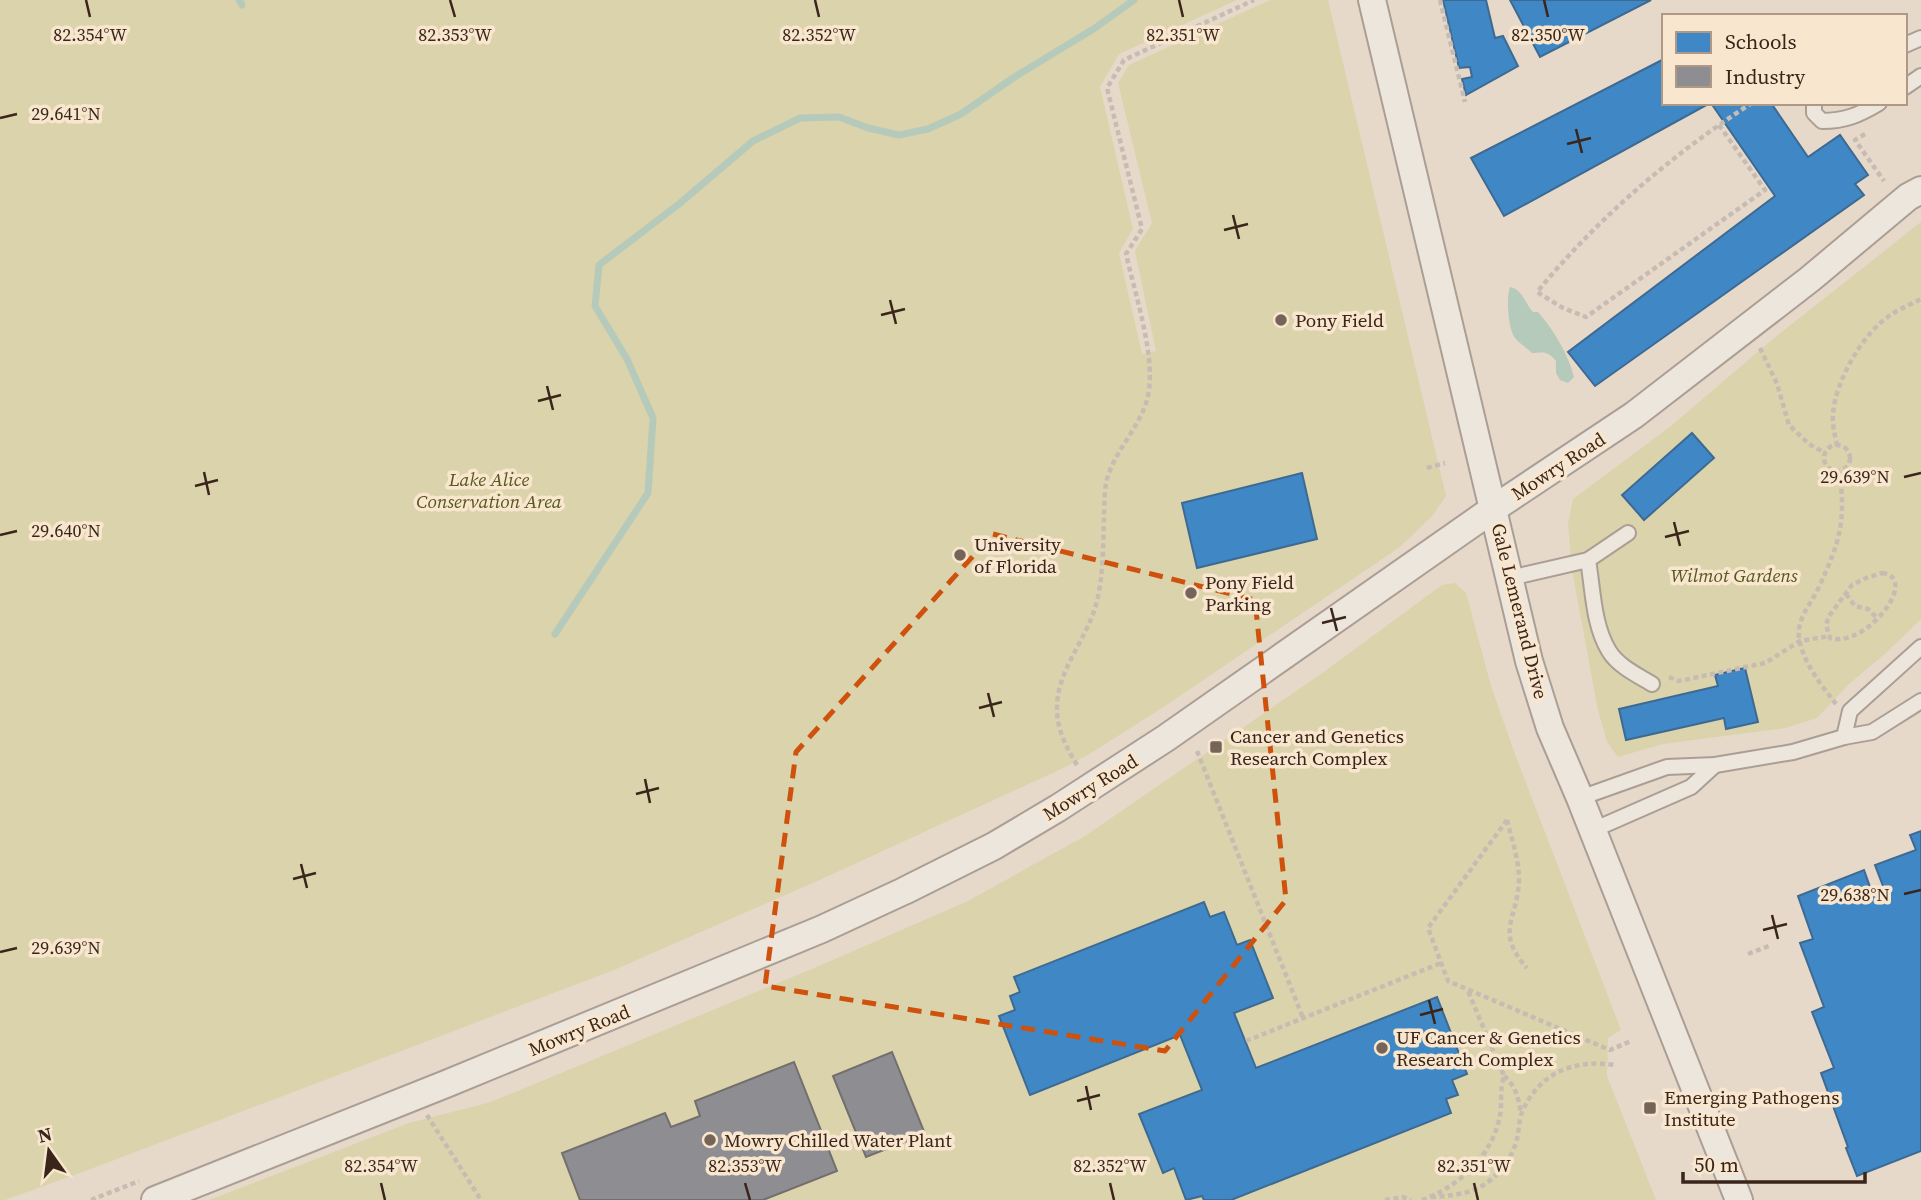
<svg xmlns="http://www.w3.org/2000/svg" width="1921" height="1200" viewBox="0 0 1921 1200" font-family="'Source Serif 4',serif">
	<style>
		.green { fill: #dad3ab }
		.water { fill: #b6cabb }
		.schools { fill: #3f88c5; stroke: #3e6a92; stroke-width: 2 }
		.industry { fill: #8d8d92; stroke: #746e6e; stroke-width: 2 }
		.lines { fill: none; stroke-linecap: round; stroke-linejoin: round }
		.stream { stroke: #b6cabb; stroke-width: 7 }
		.service-casing { stroke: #ab9e94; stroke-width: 18 }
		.minor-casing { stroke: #ab9e94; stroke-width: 30 }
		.path { stroke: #c6bcb4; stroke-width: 4.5; stroke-dasharray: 5 3.5; stroke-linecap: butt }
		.service { stroke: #ede6dd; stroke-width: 14 }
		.minor { stroke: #ede6dd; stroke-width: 26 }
		.marked { fill: none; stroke: #ce510e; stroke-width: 5; stroke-dasharray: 14 9; stroke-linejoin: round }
		.ticks { fill: none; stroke: #3a251b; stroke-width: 2.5 }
		.poi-dot { fill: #766458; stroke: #f9e6ce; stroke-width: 2.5 }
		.labels { text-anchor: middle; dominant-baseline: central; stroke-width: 7; stroke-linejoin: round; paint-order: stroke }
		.poi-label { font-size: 19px; fill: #3a251b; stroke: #f9e6ce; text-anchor: start }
		.street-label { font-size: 19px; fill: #3a251b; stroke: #f9e6ce }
		.park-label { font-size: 19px; font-style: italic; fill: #54591f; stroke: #f9e6ce }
		.ticks-label { font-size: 18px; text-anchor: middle; fill: #3a251b; stroke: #f9e6ce; stroke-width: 7; stroke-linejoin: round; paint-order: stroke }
	</style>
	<rect width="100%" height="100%" fill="#e6d9ca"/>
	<g class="green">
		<path d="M0,0H1237L1119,54L1100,87L1133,229L1119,253L1142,354L1156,351L1135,251L1152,223L1118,83L1129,65L1270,0H1328L1446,496L1433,515L1400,547L1162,708L1088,755L1059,770L824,878L614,970L88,1170L5,1200H0Z"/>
		<path d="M1921,222V619L1887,652L1849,684L1817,718L1785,728L1663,744L1618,757L1607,742L1598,710L1572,570L1568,523L1573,499L1671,426L1773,339Z"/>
		<path d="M1455,583L1466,593L1491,686L1516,757L1621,1030L1608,1038L1607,1076L1656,1200H209L409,1123L491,1102L819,966L968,901L1085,836L1321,674L1442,585Z"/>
	</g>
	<path class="water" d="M1510,287C1522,289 1525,303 1533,312H1538C1554,330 1568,354 1574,377L1568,383L1560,380L1556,373V361C1548,351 1544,352 1532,353C1527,348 1519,343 1515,338C1508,329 1506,297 1510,287Z"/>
	<g class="schools">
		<path d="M1443,0H1486L1495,38L1503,36L1518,66L1466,95L1462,79L1472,77L1470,67L1459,68Z"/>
		<path d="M1510,0H1651L1540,57Z"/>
		<path d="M1664,59V103H1710L1504,216L1471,158Z"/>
		<path d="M1711,103H1771L1808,157L1840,135L1868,175L1855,184L1864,195L1595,386L1568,352L1775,196Z"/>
		<path d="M1692,433L1714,458L1644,520L1622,495Z"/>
		<path d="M1302,473L1317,539L1197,568L1182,503Z"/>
		<path d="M1745,668L1758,722L1726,729L1724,718L1626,740L1619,709L1718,686L1715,675Z"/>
		<path d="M1921,831V1151L1857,1176L1846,1148L1848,1147L1821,1073L1834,1068L1812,1012L1824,1007L1800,943L1813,939L1798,896L1864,870L1874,898L1886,894L1875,865L1916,850L1910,835Z"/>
		<path d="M1204,902L1210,917L1224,912L1237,945L1250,940L1273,998L1234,1013L1256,1068L1437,997L1467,1074L1452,1080L1458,1095L1446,1099L1451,1113L1231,1200H1204L1202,1196L1186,1200L1174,1168L1163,1173L1139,1114L1202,1090L1180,1035L1030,1095L999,1016L1015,1010L1010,996L1020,992L1014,977Z"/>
	</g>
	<g class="industry">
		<path d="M892,1052L925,1134L866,1157L833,1076Z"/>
		<path d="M794,1062L837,1171L763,1200H580L562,1153L665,1113L671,1127L687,1121L700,1116L695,1101Z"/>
	</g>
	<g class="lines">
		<g class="stream">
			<path d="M239,0L242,5"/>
			<path d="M555,634L648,493L653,418L627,359L595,306L599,265L679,204L753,141L800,118L839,117L868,128L899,135L928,129L961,114L1013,78L1095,28L1134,0"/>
		</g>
		<g class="service-casing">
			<g id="service">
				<path d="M1905,45L1921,38"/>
				<path d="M1905,87L1921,76"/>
				<path d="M1814,103V113L1822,121C1845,121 1859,115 1879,103"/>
				<path d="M1588,560C1593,589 1593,625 1609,651C1618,666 1637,675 1652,684"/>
				<path d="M1510,578L1588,560L1628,533"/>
				<path d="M1844,737L1850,711L1921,647"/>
				<path d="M1580,798L1667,767L1715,765L1793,752L1844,737L1872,732L1921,701"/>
				<path d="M1593,830L1691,787L1715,765"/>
			</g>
		</g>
		<g class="minor-casing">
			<g id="minor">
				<path d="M1372,0L1529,661L1550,728L1580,798L1739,1200"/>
				<path d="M155,1200L446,1084L822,929L904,891L994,846L1058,808L1166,738L1493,509L1634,415L1810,279L1908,197L1921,190"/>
			</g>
		</g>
		<g class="path">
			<path d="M1440,0L1465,102"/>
			<path d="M1719,125L1765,190L1586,317L1563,308L1537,292C1598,218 1671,155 1752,103"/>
			<path d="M1865,134L1855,140L1884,181"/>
			<path d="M1760,348L1777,384L1789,425L1809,444L1825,453"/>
			<circle cx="1837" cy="458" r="13"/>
			<path d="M1837,446C1835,435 1832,425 1833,414C1835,381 1864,331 1892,314C1901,308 1912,304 1921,299"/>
			<path d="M1427,468L1445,463"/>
			<path d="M1882,573C1921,577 1866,649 1830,638L1826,625L1829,616L1852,585L1866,578Z"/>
			<path d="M1846,594L1855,606L1868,609L1878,619"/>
			<path d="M1669,677L1678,681L1684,680L1765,663L1800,641L1830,636"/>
			<path d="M1836,704C1821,685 1802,661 1799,637C1797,618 1811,604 1819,587C1839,543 1847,521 1839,472"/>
			<path d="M1197,751L1303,1018"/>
			<path d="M1077,765C1066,747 1056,728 1057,706C1058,670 1085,641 1095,608C1104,580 1103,542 1104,513C1105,500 1104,487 1108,476C1118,445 1145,422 1149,390C1154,350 1135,294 1126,254L1142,229L1107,88L1124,60L1254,0"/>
			<path d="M1507,820L1428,928L1448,981L1610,1050L1631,1041"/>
			<path d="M1507,820C1512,840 1519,860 1519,880C1518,919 1494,931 1527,968"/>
			<path d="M1748,954L1769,946"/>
			<path d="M1246,1041L1441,963"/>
			<path d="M1504,1076C1516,1086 1518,1098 1521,1112"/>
			<path d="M427,1115L481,1200"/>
			<path d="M1431,1197C1447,1196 1463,1195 1478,1188C1496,1180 1513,1157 1517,1139C1519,1130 1519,1120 1522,1112C1540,1072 1574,1059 1615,1065"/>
			<path d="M91,1200L139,1181"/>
			<path d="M1385,1200L1403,1197L1411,1200"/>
			<path d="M1422,1200C1458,1187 1490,1158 1499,1120C1503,1106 1499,1090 1504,1076L1468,991"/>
		</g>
		<use href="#service" class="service"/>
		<use href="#minor" class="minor"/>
	</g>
	<path class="marked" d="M993,534L1255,600L1286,900L1165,1051L765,986L796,752Z"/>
	<path class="ticks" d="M86,0L90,17M450,0L455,17M815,0L819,17M1179,0L1183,17M1544,0L1548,17M0,118L17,114M1576,129L1582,153M1567,144L1591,138M1233,215L1239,239M1224,230L1248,224M890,300L896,324M881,315L905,309M547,386L553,410M538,401L561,395M204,472L209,495M1904,477L1921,473M195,486L218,480M1674,522L1680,546M0,535L17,531M1665,537L1689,531M1331,608L1337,631M1322,623L1346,617M988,693L994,717M979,708L1002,702M645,779L650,803M636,794L659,788M301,864L307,888M293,879L316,873M1904,894L1921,890M1772,915L1778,939M1763,930L1787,924M0,952L17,948M1429,1000L1435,1024M1420,1015L1443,1009M1086,1086L1091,1110M1077,1101L1100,1095M381,1183L385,1200M745,1183L750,1200M1110,1183L1114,1200M1474,1183L1478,1200"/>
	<g class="poi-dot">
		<circle cx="1281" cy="320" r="7"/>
		<circle cx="960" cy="555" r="7"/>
		<circle cx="1191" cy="593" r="7"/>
		<rect x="1209" y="740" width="14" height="14" rx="3.5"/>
		<circle cx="1382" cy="1048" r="7"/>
		<rect x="1643" y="1101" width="14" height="14" rx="3.5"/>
		<circle cx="710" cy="1140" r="7"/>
	</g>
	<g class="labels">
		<g class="poi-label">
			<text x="1295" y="320">Pony Field</text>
			<text x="974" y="544">University<tspan x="974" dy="22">of Florida</tspan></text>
			<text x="1205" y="582">Pony Field<tspan x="1205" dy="22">Parking</tspan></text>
			<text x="1230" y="736">Cancer and Genetics<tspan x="1230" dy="22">Research Complex</tspan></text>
			<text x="1396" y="1037">UF Cancer &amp; Genetics<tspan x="1396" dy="22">Research Complex</tspan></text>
			<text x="1664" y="1097">Emerging Pathogens<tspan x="1664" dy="22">Institute</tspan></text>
			<text x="724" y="1140">Mowry Chilled Water Plant</text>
		</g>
		<g class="street-label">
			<text transform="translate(1558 466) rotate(-33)">Mowry Road</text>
			<text transform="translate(1520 611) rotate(76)">Gale Lemerand Drive</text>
			<text transform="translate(1090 787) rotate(-32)">Mowry Road</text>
			<text transform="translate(579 1030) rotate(-22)">Mowry Road</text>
		</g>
		<g class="park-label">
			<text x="489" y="479">Lake Alice<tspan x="489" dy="22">Conservation Area</tspan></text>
			<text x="1734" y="575">Wilmot Gardens</text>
		</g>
	</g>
	<g class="ticks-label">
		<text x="90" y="41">82.354°W</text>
		<text x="455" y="41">82.353°W</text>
		<text x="819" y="41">82.352°W</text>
		<text x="1183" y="41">82.351°W</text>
		<text x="1548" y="41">82.350°W</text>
		<text x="66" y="120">29.641°N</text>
		<text x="1855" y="483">29.639°N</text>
		<text x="66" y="537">29.640°N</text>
		<text x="1855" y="901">29.638°N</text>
		<text x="66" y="954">29.639°N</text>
		<text x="381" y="1172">82.354°W</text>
		<text x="745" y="1172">82.353°W</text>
		<text x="1110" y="1172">82.352°W</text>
		<text x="1474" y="1172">82.351°W</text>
	</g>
	<rect x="1662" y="14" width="245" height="91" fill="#f9e6ce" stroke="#ad9986" stroke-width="2"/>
	<rect x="1676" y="32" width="35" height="21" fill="#3f88c5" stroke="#ad9986" stroke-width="2"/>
	<text x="1725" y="49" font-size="21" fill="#3a251b">Schools</text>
	<rect x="1676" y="66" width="35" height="21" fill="#8d8d92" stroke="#ad9986" stroke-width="2"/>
	<text x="1725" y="84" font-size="21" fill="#3a251b">Industry</text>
	<g transform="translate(49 1151) rotate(346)" stroke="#f9e6ce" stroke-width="5" paint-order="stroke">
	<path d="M0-5L12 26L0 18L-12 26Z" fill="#3a251b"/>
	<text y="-10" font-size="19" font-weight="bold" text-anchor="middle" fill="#3a251b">N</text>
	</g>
	<path d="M1683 1172v10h182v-10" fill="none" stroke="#3a251b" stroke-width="3.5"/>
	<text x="1694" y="1172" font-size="21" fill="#3a251b" stroke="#f9e6ce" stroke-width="5" paint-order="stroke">50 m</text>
</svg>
